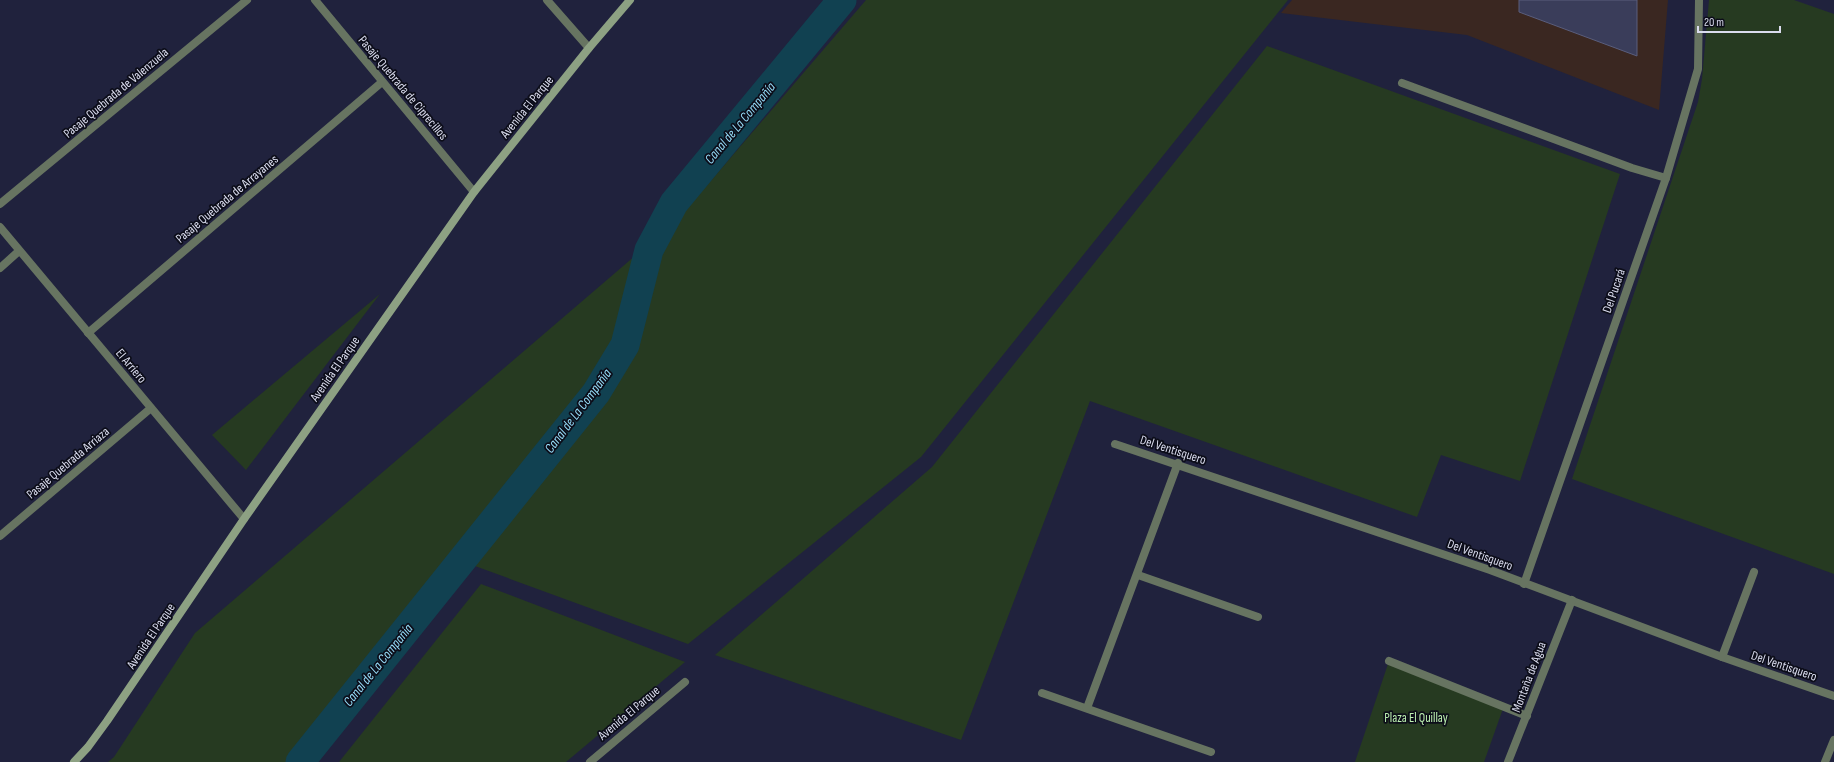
<svg xmlns="http://www.w3.org/2000/svg" width="1834" height="762" viewBox="0 0 1834 762" font-family="'Sofia Sans Condensed',sans-serif">
	<style>
		.commercial { fill: #3a2721 }
		.green { fill: #263a21 }
		.lines { fill: none; stroke-linecap: round; stroke-linejoin: round }
		.canal { stroke: #114151; stroke-width: 29 }
		.building { fill: #3a3d5a; stroke: #5a5e7d }
		.lane { stroke: #677461; stroke-width: 8 }
		.street { stroke: #677461; stroke-width: 8 }
		.secondary { stroke: #8da183; stroke-width: 8 }
		.labels { text-anchor: middle; dominant-baseline: central; stroke-width: 3.5; stroke-linejoin: round; paint-order: stroke }
		.street-label { font-size: 13px; fill: #dadcee; stroke: #0c0d19 }
		.park-label { font-size: 13px; fill: #bdf1b1; stroke: #0c0d19 }
		.water-label { font-size: 14px; font-style: italic; fill: #95dcf8; stroke: #0c0d19 }
	</style>
	<rect width="100%" height="100%" fill="#20223d"/>
	<path class="commercial" d="M1292,0H1668L1659,110L1467,35L1281,13Z"/>
	<g class="green">
		<path d="M866,0H1288L921,457L688,644L453,558L291,762H108L114,757L195,633L678,219Z"/>
		<path d="M1709,0H1794L1834,14V574L1572,479L1698,102L1702,79Z"/>
		<path d="M1267,46L1620,174L1520,481L1441,455L1417,517L1090,401L961,740L715,655L932,467Z"/>
		<path d="M380,294L246,470L212,435Z"/>
		<path d="M481,584L685,662L566,762H339Z"/>
		<path d="M1389,661L1505,703L1484,762H1355Z"/>
	</g>
	<g class="lines">
		<path class="canal" d="M300,762L596,393L625,345L649,250L674,203L842,0"/>
	</g>
	<path class="building" d="M1519,0H1637V56L1519,12Z"/>
	<g class="lines">
		<path class="lane" d="M1402,83L1632,168L1666,178"/>
		<g class="street">
			<path d="M315,0L474,192"/>
			<path d="M547,0L589,48"/>
			<path d="M0,204L247,0"/>
			<path d="M0,227L244,519"/>
			<path d="M0,268L19,251"/>
			<path d="M88,333L382,82"/>
			<path d="M1115,444L1490,570L1722,657L1834,696"/>
			<path d="M0,536L151,408"/>
			<path d="M1138,575L1258,617"/>
			<path d="M1524,584L1666,178L1698,69L1699,0"/>
			<path d="M1722,657L1754,572"/>
			<path d="M1389,661L1527,716"/>
			<path d="M1042,693L1211,752"/>
			<path d="M1087,708L1178,463"/>
			<path d="M590,762L685,682"/>
			<path d="M1508,762L1572,600"/>
			<path d="M1825,762L1834,740"/>
		</g>
		<path class="secondary" d="M74,762L88,747L107,721L244,519L474,192L589,48L630,0"/>
	</g>
	<g class="labels">
		<g class="street-label">
			<text transform="translate(403 88) rotate(50)">Pasaje Quebrada de Ciprecillos</text>
			<text transform="translate(116 93) rotate(-40)">Pasaje Quebrada de Valenzuela</text>
			<text transform="translate(527 107) rotate(-51)">Avenida El Parque</text>
			<text transform="translate(227 199) rotate(-40)">Pasaje Quebrada de Arrayanes</text>
			<text transform="translate(1614 291) rotate(-71)">Del Pucará</text>
			<text transform="translate(131 366) rotate(50)">El Arriero</text>
			<text transform="translate(335 369) rotate(-55)">Avenida El Parque</text>
			<text transform="translate(1173 450) rotate(18)">Del Ventisquero</text>
			<text transform="translate(68 463) rotate(-40)">Pasaje Quebrada Arriaza</text>
			<text transform="translate(1480 555) rotate(20)">Del Ventisquero</text>
			<text transform="translate(151 636) rotate(-56)">Avenida El Parque</text>
			<text transform="translate(1784 666) rotate(19)">Del Ventisquero</text>
			<text transform="translate(1529 677) rotate(-69)">Montaña de Agua</text>
			<text transform="translate(629 713) rotate(-40)">Avenida El Parque</text>
		</g>
		<g class="park-label">
			<text x="1416" y="718">Plaza El Quillay</text>
		</g>
		<g class="water-label">
			<text transform="translate(740 123) rotate(-50)">Canal de La Compañía</text>
			<text transform="translate(578 411) rotate(-53)">Canal de La Compañía</text>
			<text transform="translate(378 665) rotate(-51)">Canal de La Compañía</text>
		</g>
	</g>
	<path d="M1698 26v6h82v-6" fill="none" stroke="#dadcee" stroke-width="2"/>
	<text x="1704" y="26" font-size="12" fill="#dadcee" stroke="#0c0d19" stroke-width="3" paint-order="stroke">20 m</text>
</svg>
